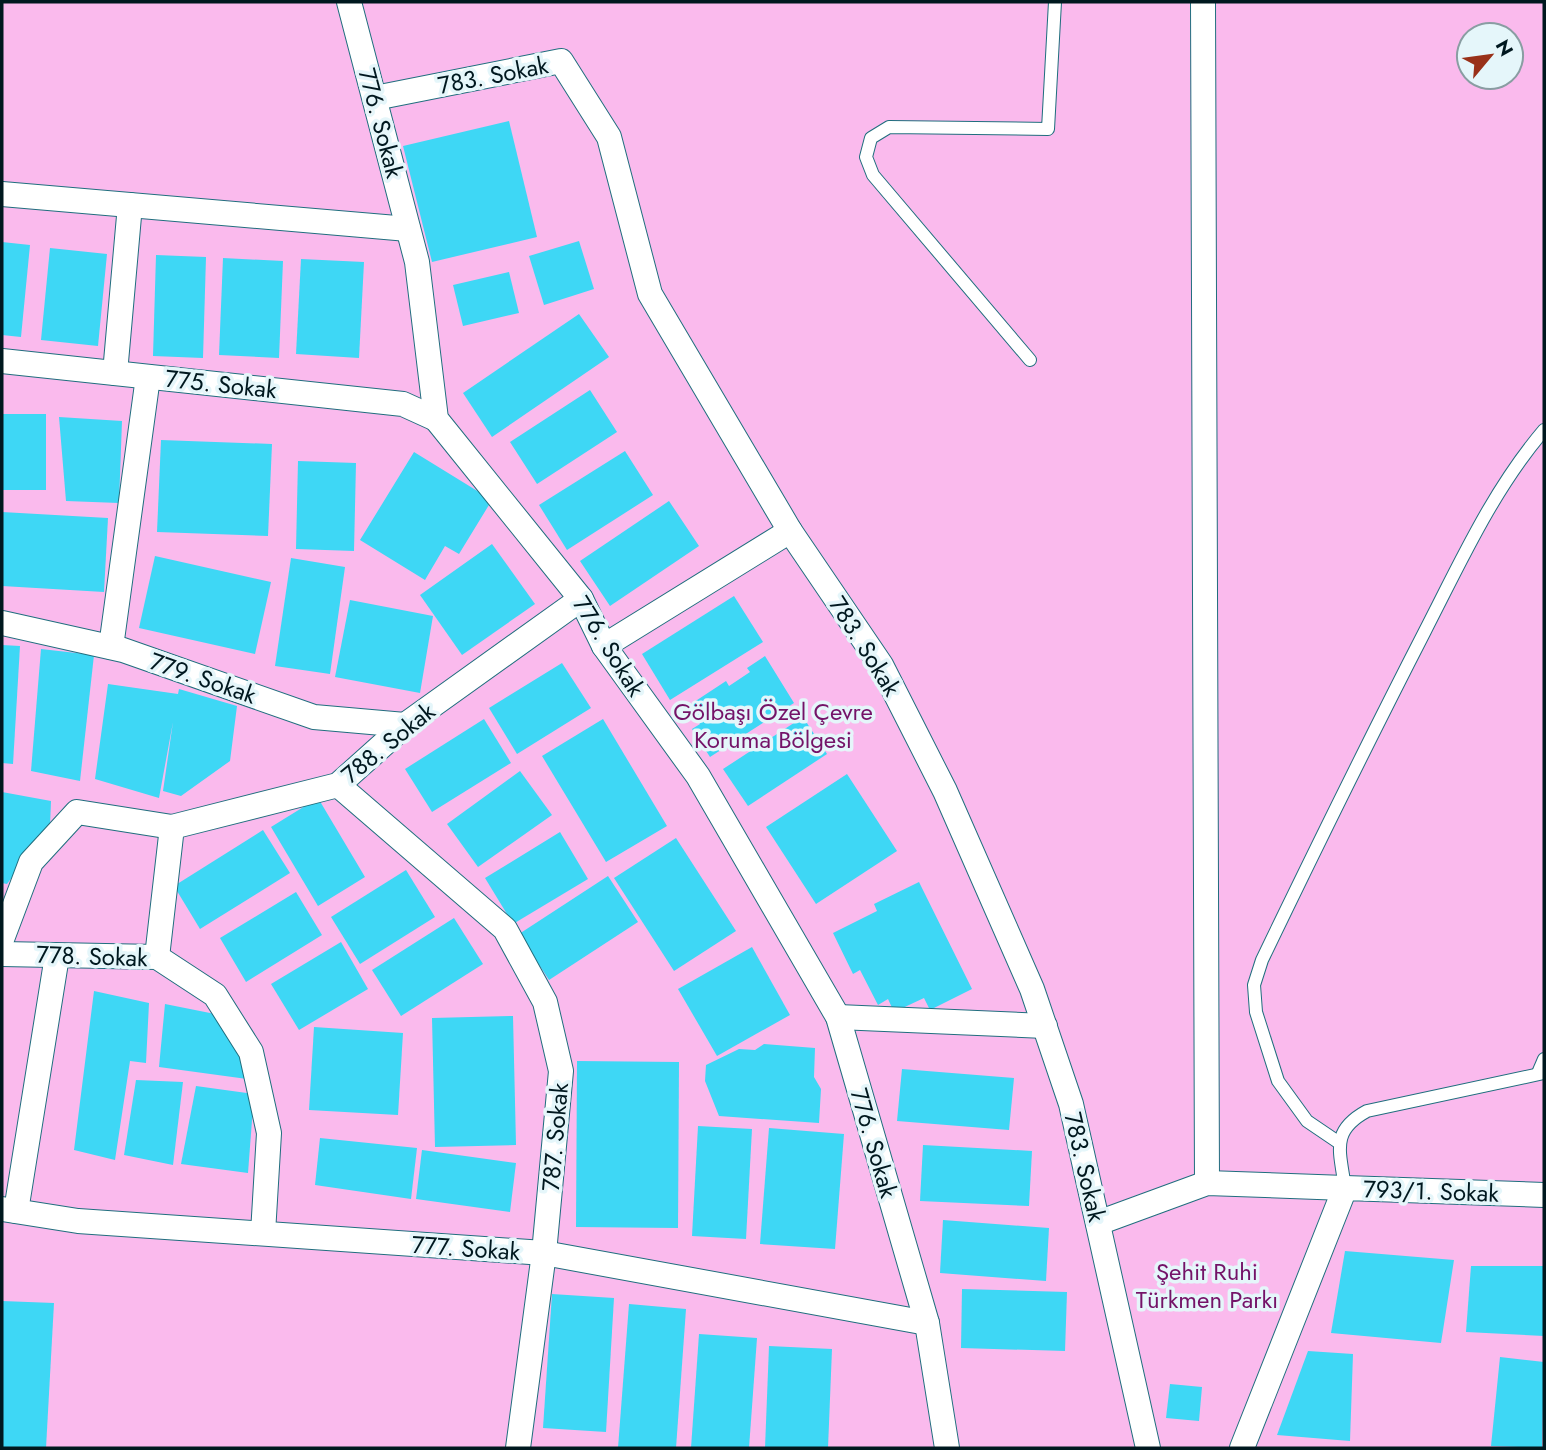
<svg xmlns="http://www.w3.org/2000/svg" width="1546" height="1450" viewBox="0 0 1546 1450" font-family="Jost,sans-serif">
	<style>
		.green { fill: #fabaed; fill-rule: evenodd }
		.building { fill: #3ed7f5 }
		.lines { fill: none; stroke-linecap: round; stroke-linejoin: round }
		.lane-casing { stroke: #206e7e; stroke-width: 14 }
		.street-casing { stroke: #206e7e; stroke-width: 26 }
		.lane { stroke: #fff; stroke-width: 12 }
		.street { stroke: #fff; stroke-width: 24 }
		.labels { text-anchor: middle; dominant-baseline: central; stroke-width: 7; stroke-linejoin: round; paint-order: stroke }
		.street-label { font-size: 24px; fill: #00181f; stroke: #e5f6fa }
		.park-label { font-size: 24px; fill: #741368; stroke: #e5f6fa }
	</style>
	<rect width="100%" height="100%" fill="#baf0fd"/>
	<path class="green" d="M2,2H1544V1448H2ZM1469,35H1511V77H1469Z"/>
	<g class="building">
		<path d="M509,121L537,237L432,262L403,146Z"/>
		<path d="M579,241L594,289L544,305L529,256Z"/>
		<path d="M2,242L30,245L21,337L2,335Z"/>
		<path d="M50,248L107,254L98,346L41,340Z"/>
		<path d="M156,255L206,257L203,358L153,356Z"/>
		<path d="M223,258L283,261L279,358L219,355Z"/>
		<path d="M301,259L364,262L359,358L296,354Z"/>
		<path d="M509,272L519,313L463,326L453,285Z"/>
		<path d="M579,314L609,357L492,437L463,393Z"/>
		<path d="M590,390L617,432L537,484L510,442Z"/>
		<rect x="2" y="414" width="44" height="76"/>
		<path d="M59,417L122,421L119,503L66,501Z"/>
		<path d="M161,440L272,444L268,536L157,532Z"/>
		<path d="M625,451L653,495L567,550L539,505Z"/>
		<path d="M414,452L492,500L459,554L445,546L425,580L360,540Z"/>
		<path d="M298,461L356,463L354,551L296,549Z"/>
		<path d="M669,501L699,546L610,606L580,561Z"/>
		<path d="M2,512L108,518L104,592L2,586Z"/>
		<path d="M492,544L535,604L462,655L420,595Z"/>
		<path d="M155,556L271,582L255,654L139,628Z"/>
		<path d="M291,558L345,567L330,674L275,666Z"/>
		<path d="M734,596L763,642L670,700L642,654Z"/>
		<path d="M350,600L433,616L420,693L335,677Z"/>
		<path d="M2,645L20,646L13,764L2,763Z"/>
		<path d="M41,649L94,655L80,781L31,771Z"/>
		<path d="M765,656L794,703L710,757L692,729L700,724L688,706L726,681L729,686L750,672L747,668Z"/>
		<path d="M562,663L591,708L517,754L489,708Z"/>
		<path d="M108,684L178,694L179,689L237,706L230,761L181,796L163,791L173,722L159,798L95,779Z"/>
		<path d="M803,717L827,754L748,806L723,769Z"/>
		<path d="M484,719L511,763L432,812L405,769Z"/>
		<path d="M603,719L667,826L606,862L542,756Z"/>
		<path d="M520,771L552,815L478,867L447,824Z"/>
		<path d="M847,774L897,851L816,904L766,827Z"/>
		<path d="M2,792L51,801L50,826L7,884L2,883Z"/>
		<path d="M318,798L365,877L318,906L271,827Z"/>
		<path d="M263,830L290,873L200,929L174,886Z"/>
		<path d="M560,832L588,879L513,924L485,878Z"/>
		<path d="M676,838L736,931L674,971L614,878Z"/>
		<path d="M406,870L435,917L360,964L331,917Z"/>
		<path d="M608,876L638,922L549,980L519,934Z"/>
		<path d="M919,882L972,989L930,1010L924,998L894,1012L888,999L878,1005L860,970L853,974L833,933L877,911L874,904Z"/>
		<path d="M296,892L322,935L246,982L220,938Z"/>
		<path d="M454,918L483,964L401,1016L372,970Z"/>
		<path d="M341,942L368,989L299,1030L271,984Z"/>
		<path d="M752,947L790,1015L717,1056L678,989Z"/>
		<path d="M94,991L149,1003L146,1063L130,1061L115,1160L74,1150Z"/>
		<path d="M165,1004L215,1014L243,1054L247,1079L159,1067Z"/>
		<path d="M513,1016L516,1145L435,1147L432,1018Z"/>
		<path d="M314,1027L403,1033L398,1115L309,1110Z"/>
		<path d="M764,1044L815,1048L814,1077L821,1089L819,1123L719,1116L705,1081L706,1065L739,1049L755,1050Z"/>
		<path d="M577,1061L679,1062L678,1228L576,1227Z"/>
		<path d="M902,1069L1014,1078L1009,1130L897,1121Z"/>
		<path d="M136,1080L183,1082L173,1165L124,1155Z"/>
		<path d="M196,1086L254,1094L248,1173L181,1164Z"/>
		<path d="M698,1126L752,1129L746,1239L692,1236Z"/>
		<path d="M769,1128L844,1134L835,1249L760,1244Z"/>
		<path d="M320,1138L417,1148L411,1199L315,1185Z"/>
		<path d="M923,1145L1032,1151L1029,1206L920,1201Z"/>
		<path d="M422,1150L516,1163L510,1212L416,1199Z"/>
		<path d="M943,1220L1049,1228L1046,1281L940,1273Z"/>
		<path d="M1345,1251L1454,1260L1441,1343L1331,1333Z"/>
		<path d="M1471,1266H1544V1336L1466,1332Z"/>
		<path d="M962,1289L1067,1292L1065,1351L961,1348Z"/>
		<path d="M552,1294L614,1298L606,1432L543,1428Z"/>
		<path d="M2,1301L54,1303L46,1448H2Z"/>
		<path d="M629,1304L686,1309L676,1448H618Z"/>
		<path d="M699,1334L757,1338L749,1448H691Z"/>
		<path d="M769,1346L832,1349L828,1448H765Z"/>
		<path d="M1308,1351L1353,1354L1350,1441L1277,1435Z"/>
		<path d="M1500,1357L1544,1362L1542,1448L1491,1446Z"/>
		<path d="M1170,1384L1202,1387L1199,1421L1166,1418Z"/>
	</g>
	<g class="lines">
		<g class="lane-casing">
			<g id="lane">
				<path d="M1030,360L873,175L866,157L871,138L889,127L1048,129L1055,2"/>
				<path d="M1538,1073L1544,1059"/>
				<path d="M1338,1142L1307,1121L1278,1081L1256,1012L1254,985L1262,960C1315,850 1369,740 1425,631C1461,561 1493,490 1544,430"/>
				<path d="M1345,1188C1340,1151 1330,1131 1367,1111L1544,1073"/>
			</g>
		</g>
		<g class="street-casing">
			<g id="street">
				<path d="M349,2L417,262L436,419L581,599L604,646L698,776L838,1017L927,1323L947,1448"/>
				<path d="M1203,2L1207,1183"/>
				<path d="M375,98L561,61L609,137L650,294L790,531L881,665L945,791L1032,989L1071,1104L1148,1448"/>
				<path d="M2,194L408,229"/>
				<path d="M2,361L403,404L436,419"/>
				<path d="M115,373L130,205"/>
				<path d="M2,623L123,650L314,717L405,725"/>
				<path d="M604,646L790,531"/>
				<path d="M111,647L148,377"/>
				<path d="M338,785L505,929L545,1002L561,1071L544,1253L518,1448"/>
				<path d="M2,939L31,862L77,812L172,827"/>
				<path d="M2,954L157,957L215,995L251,1052L269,1133L263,1233"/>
				<path d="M157,957L172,827L338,785L405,725L581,599"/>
				<path d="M838,1017L1045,1026"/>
				<path d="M2,1209L78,1221L544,1253L927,1323"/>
				<path d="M16,1211L57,956"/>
				<path d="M1098,1223L1207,1183L1345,1188"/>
				<path d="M1242,1448L1345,1188L1544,1195"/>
			</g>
		</g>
		<use href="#lane" class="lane"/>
		<use href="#street" class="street"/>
	</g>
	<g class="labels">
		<g class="street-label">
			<text transform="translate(493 75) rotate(-11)">783. Sokak</text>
			<text transform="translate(381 123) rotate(75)">776. Sokak</text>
			<text transform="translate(221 384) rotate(6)">775. Sokak</text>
			<text transform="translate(609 646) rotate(58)">776. Sokak</text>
			<text transform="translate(865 646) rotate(58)">783. Sokak</text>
			<text transform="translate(203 678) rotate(19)">779. Sokak</text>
			<text transform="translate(388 743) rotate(-39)">788. Sokak</text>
			<text transform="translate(92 956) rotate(2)">778. Sokak</text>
			<text transform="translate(555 1137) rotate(-85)">787. Sokak</text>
			<text transform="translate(874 1143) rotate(74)">776. Sokak</text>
			<text transform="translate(1085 1167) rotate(77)">783. Sokak</text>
			<text transform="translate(1431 1191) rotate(2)">793/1. Sokak</text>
			<text transform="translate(466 1248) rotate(4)">777. Sokak</text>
		</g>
		<g class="park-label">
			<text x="773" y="711">Gölbaşı Özel Çevre<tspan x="773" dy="28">Koruma Bölgesi</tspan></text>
			<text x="1207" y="1271">Şehit Ruhi<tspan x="1207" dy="28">Türkmen Parkı</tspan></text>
		</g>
	</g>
	<rect width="1546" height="1450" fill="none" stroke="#00181f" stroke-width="7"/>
	<g transform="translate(1490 56) rotate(61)"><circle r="33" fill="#e5f6fa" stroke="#899da2" stroke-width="2"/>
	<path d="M0-5L12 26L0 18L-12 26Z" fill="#993119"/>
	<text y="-10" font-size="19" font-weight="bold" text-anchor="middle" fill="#00181f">N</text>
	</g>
</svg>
